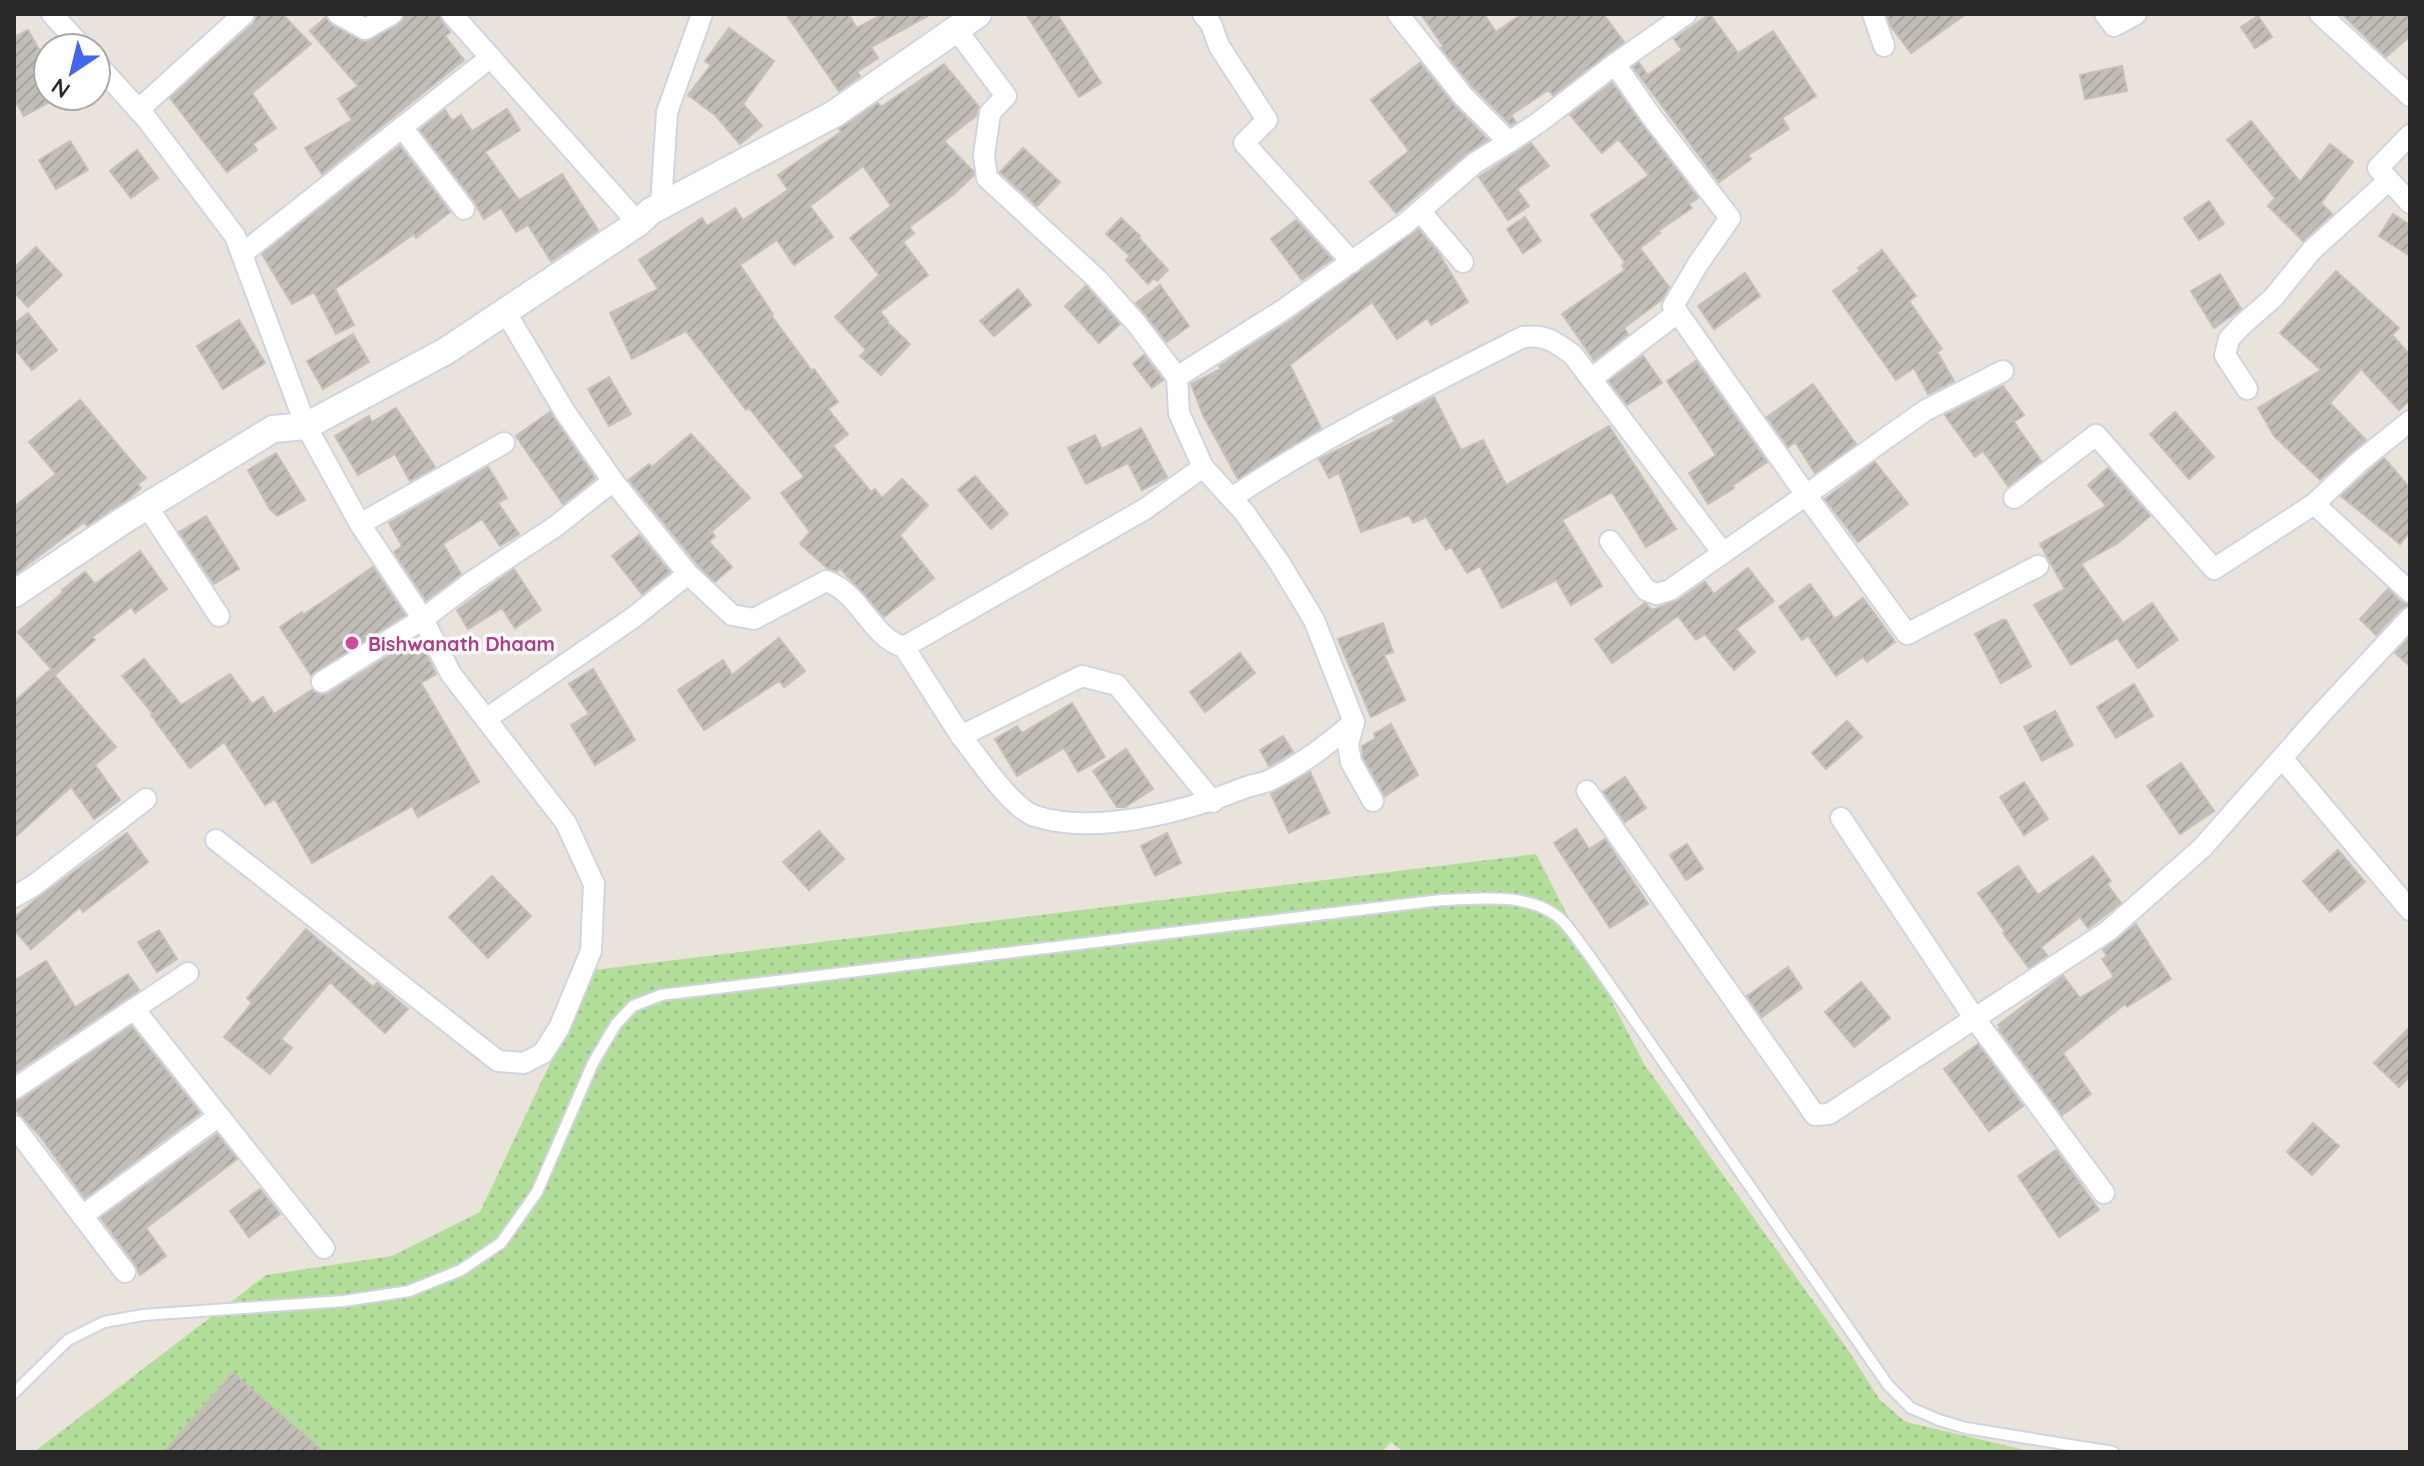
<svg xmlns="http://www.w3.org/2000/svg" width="2424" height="1466" viewBox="0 0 2424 1466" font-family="Quicksand,sans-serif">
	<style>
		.grass { fill: url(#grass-dots) }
		.building { fill: url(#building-hatch); stroke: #c5bfb5; stroke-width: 2 }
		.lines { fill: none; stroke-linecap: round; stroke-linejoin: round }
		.service-casing { stroke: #d0d4e1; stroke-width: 14 }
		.minor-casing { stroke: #d0d4e1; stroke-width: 24 }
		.tertiary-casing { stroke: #d0d4e1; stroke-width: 30 }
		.service { stroke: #fff; stroke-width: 10 }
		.minor { stroke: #fff; stroke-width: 20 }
		.tertiary { stroke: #fff; stroke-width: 26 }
		.hotel-dot { fill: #d1479c; stroke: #fff; stroke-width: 3 }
		.labels { text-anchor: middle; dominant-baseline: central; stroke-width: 7; stroke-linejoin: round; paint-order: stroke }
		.hotel-label { font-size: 20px; font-weight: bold; fill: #b23c85; stroke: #fff; text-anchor: start }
	</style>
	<defs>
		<pattern id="grass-dots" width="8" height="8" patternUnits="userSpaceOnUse" patternTransform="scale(2)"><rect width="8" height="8" fill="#b3de9a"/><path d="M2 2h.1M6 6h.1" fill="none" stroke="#9abe85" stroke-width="1.8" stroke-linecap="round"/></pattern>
		<pattern id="building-hatch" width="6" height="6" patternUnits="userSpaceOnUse" patternTransform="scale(2)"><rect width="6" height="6" fill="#c2bdb7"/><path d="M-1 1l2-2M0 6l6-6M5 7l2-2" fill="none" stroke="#a7a29d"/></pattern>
	</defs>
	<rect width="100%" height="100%" fill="#eae3db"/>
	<path class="grass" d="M1536,854L1644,1064L1846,1347L1880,1400L1906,1422L2034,1452H1403L1391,1442L1382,1452H34L266,1275L392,1256L480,1212L594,970Z"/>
	<g class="building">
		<path d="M257,14H282L311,44L252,93L276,128L253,144L257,150L227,172L170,98L253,24Z"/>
		<path d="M405,14H439L442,22L450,32L445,36L464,60L322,174L305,148L352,120L338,99L358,86L310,31L326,17L332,25L366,42L398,25Z"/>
		<path d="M786,14H848L857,28L883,14H931L871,47L878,58L857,72L860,76L839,91Z"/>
		<path d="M1026,14H1057L1101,83L1079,97Z"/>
		<path d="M1421,14H1484L1496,32L1522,14H1603L1624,42L1553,95L1548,90L1511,115L1516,122L1511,125L1473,87L1441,48L1443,46Z"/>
		<path d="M1710,14L1738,53L1773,31L1816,96L1782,118L1789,129L1748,155L1751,159L1719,182L1633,67L1639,63L1648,75L1682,50L1674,39Z"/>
		<path d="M1887,14H1966L1911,53L1890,25Z"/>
		<path d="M2342,14H2410V36L2386,57Z"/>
		<path d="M2258,16L2272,37L2255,48L2241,27Z"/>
		<path d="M729,28L774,61L743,104L762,126L740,144L715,115L688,95L711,65L705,61Z"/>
		<path d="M28,30L48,66V103L24,116L14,99V37Z"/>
		<path d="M1420,63L1454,105L1488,140L1467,153L1396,213L1370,182L1409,151L1371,100Z"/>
		<path d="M944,64L979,107L976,116L944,141L973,171L974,175L954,194L909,227L914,233L903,242L928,275L880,312L888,321L887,322L910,344L881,375L860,356L866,350L835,317L879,275L850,238L891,206L863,166L810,206L833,237L794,265L777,240L740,265L773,314L771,315L812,371L814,369L838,402L828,409L848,434L833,446L871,492L875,489L882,498L902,479L928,505L900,535L934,578L884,617L840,568L837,572L827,568L800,544L810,532L781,493L804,477L749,408L746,410L686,331L632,359L610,313L658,289L639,260L702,218L707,226L735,208L743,220L788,190L778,175L841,132L839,129L855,119L860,123L856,118L878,103L881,107Z"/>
		<path d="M2122,66L2127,91L2085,99L2080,75Z"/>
		<path d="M1612,83L1698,198L1689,204L1692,208L1658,231L1660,233L1640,248L1669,287L1661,300L1624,328L1628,334L1594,360L1562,314L1625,270L1622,265L1625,263L1591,215L1649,175L1618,139L1602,153L1570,115Z"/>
		<path d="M507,109L520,130L485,152L519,200L562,174L598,230L551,261L528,225L516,232L501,208L484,219L474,201L420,130L445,110L452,121L461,115L472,131Z"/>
		<path d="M2251,121L2300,182L2330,144L2353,162L2321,203L2332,214L2303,241L2268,206L2275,198L2227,140Z"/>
		<path d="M70,141L88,170L56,189L39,160Z"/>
		<path d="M1531,143L1549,166L1517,189L1529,206L1508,220L1479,177Z"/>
		<path d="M400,146L450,212L416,238L414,234L335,289L354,325L336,334L314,292L292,304L262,254Z"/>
		<path d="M1023,148L1060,182L1037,206L1000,172Z"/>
		<path d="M137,150L158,178L131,198L110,171Z"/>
		<path d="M2209,201L2224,224L2199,240L2184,218Z"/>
		<path d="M2393,214L2410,225V256L2379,236Z"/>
		<path d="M1525,217L1541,241L1523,253L1507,229Z"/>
		<path d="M1121,218L1140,236L1138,237L1168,270L1157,281L1154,278L1148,284L1126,260L1130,256L1106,234Z"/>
		<path d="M1296,220L1332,259L1302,280L1271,239Z"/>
		<path d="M1418,229L1438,252L1468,302L1431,325L1427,318L1397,339L1372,302L1290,365L1321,428L1238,479L1203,415L1191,384L1221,369L1219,366L1290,321Z"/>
		<path d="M36,247L62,275L28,307L14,292V268Z"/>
		<path d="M1882,250L1916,296L1909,301L1942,349L1937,352L1954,381L1928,394L1914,368L1896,380L1833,291L1860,271L1858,268Z"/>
		<path d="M2336,271L2399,328L2392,335L2410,355V400L2399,410L2361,369L2330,403L2366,440L2320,480L2274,436L2258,408L2321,370L2280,333Z"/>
		<path d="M1745,273L1760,296L1714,329L1698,306Z"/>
		<path d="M2220,274L2241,309L2214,328L2191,291Z"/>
		<path d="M1160,285L1189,326L1167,342L1136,303Z"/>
		<path d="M1086,286L1120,324L1099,343L1065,306Z"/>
		<path d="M1018,289L1031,305L994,336L980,321Z"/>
		<path d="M28,313L57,350L32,370L14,348V324Z"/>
		<path d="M239,320L265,363L223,389L197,346Z"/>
		<path d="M353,334L369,362L323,389L307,361Z"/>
		<path d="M1144,355L1163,380L1152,388L1133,364Z"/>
		<path d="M1643,356L1662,383L1627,405L1609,381Z"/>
		<path d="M1696,361L1767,462L1732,486L1734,488L1708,504L1689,473L1716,455L1667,381Z"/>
		<path d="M609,377L631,414L609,426L588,389Z"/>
		<path d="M1813,384L1856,444L1815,473L1795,442L1788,447L1767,417Z"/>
		<path d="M2003,386L2024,415L2014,422L2041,461L2008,486L1983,451L1975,457L1945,415Z"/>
		<path d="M1434,397L1461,450L1483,440L1506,485L1609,426L1676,529L1646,547L1612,492L1562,520L1602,586L1571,605L1556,580L1502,608L1480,566L1467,573L1451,547L1446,550L1426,517L1413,523L1409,515L1361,532L1339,473L1329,478L1319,459L1395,422L1393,418Z"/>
		<path d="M80,400L146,478L138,484L141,488L128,499L87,526L84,522L14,575V507L56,474L29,442Z"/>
		<path d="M396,408L435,467L410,481L395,454L358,475L335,436L369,416L372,422Z"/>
		<path d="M550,412L595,478L563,504L516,436Z"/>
		<path d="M2175,412L2214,457L2189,479L2150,434Z"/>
		<path d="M1141,428L1167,477L1142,490L1128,463L1086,484L1068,448L1095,435L1102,449Z"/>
		<path d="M691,434L750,498L711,532L715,536L709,542L732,567L715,582L698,565L629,480L649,464L652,467Z"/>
		<path d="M276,453L305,500L277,516L269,508L248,470Z"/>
		<path d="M2384,458L2410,488V532L2400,544L2341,496Z"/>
		<path d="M1875,462L1908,504L1858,542L1825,499Z"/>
		<path d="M488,467L507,498L498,503L519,534L500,546L482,519L443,544L461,574L426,600L394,552L402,546L389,523Z"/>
		<path d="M2108,468L2150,516L2118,543L2081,564L2123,623L2152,603L2178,640L2138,668L2117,638L2071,665L2034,605L2065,589L2040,544L2106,506L2088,485Z"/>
		<path d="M975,476L1008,514L991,529L958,490Z"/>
		<path d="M206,516L239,569L214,584L179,532Z"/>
		<path d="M639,535L670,572L642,594L612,556Z"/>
		<path d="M140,551L167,589L135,613L131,607L92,637L95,640L56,674L18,632L63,592L62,590L85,572L95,584Z"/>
		<path d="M373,567L405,615L311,675L280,627L302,612L303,615Z"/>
		<path d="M1748,568L1774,601L1736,629L1755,652L1734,670L1705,634L1696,640L1678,616L1612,663L1595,639L1645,603L1652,610L1677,601L1705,582L1714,594Z"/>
		<path d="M514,569L541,610L515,628L502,608L468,629L457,610Z"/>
		<path d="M1810,584L1835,619L1863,598L1895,642L1867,662L1863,657L1836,676L1808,636L1802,640L1779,607Z"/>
		<path d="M2388,589L2401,602L2410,605L2400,609L2376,635L2360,619Z"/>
		<path d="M2002,620H2006L2031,666L2001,683L1975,634Z"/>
		<path d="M1383,623L1393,652L1384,655L1405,700L1371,717L1338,639Z"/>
		<path d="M2410,637V666L2395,653Z"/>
		<path d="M418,638L436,674L421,683L479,782L418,817L412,806L312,863L275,799L265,805L224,742L190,768L151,715L153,714L122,676L144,659L181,705L230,674L252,704L263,697L274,714L312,690L322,695L329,693Z"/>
		<path d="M779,638L805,671L784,687L779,681L704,730L678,690L723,660L732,675Z"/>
		<path d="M1240,653L1255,673L1205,712L1190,692Z"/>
		<path d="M593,669L635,740L595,765L571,725L589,714L569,684Z"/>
		<path d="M50,670L116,747L95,765L120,800L94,819L71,787L14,838V702Z"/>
		<path d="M2134,684L2153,716L2116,738L2097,707Z"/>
		<path d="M1072,703L1105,757L1078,772L1064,748L1017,776L995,739L1017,726L1022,733Z"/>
		<path d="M2055,711L2073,745L2042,761L2024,727Z"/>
		<path d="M1847,721L1862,737L1826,769L1812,753Z"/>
		<path d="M1391,724L1418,775L1385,796L1363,758L1362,746L1376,738L1374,734Z"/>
		<path d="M1283,736L1293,752L1269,766L1260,750Z"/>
		<path d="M1126,749L1153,789L1125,807H1117L1093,771Z"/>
		<path d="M2181,763L2214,811L2180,834L2147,786Z"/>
		<path d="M1310,772L1329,813L1289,833L1271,794Z"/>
		<path d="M1625,777L1646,808L1625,822L1603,792Z"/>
		<path d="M2024,782L2048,819L2024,835L2000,797Z"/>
		<path d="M1576,829L1589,849L1605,839L1648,904L1610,928L1554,843Z"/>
		<path d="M819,831L844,859L809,890L783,862Z"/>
		<path d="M127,833L148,862L83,912L80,907L31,949L14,930V918L35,900Z"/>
		<path d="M1167,833L1181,863L1155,876L1141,846Z"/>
		<path d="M1687,844L1703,869L1686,880L1670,855Z"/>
		<path d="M2338,850L2365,882L2330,912L2303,881Z"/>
		<path d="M2093,856L2111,881L2107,884L2121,903L2088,928L2080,917L2041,947L2047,955L2029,968L2003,933L2005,932L1978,893L2018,866L2038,895Z"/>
		<path d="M492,876L531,916L488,958L449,917Z"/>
		<path d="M2136,924L2171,979L2127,1007L2125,1004L2063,1053L2091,1094L2062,1115L1999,1029L2001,1028L1998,1025L2063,976L2080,998L2114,977L2102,959L2107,956L2103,950Z"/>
		<path d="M306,929L373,987L377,983L408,1009L385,1033L330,982L281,1039L292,1048L270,1074L224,1037L252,1003L247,998Z"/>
		<path d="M159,930L177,959L157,972L138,942Z"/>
		<path d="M46,961L75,1007L128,974L139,990L14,1073V981Z"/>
		<path d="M1788,967L1802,988L1762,1017L1747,996Z"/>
		<path d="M1861,982L1890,1018L1854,1047L1825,1012Z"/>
		<path d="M131,1026L200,1113L85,1198L40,1136L14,1108V1102L21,1100Z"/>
		<path d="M2410,1027V1076L2399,1087L2374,1063Z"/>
		<path d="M1978,1044L2023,1106L1989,1131L1944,1069Z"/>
		<path d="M2313,1123L2339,1146L2312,1175L2287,1152Z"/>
		<path d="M217,1134L237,1159L146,1228L166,1256L140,1275L135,1264L101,1218Z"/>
		<path d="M2056,1150L2099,1210L2059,1237L2018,1176Z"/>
		<path d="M260,1189L280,1214L249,1237L230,1211Z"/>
		<path d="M233,1373L324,1452H164Z"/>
	</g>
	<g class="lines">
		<g class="service-casing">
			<path id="service" d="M14,1393L68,1340L104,1322L143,1315L344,1301L409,1291L461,1270L501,1243L537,1192L593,1063L616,1024L633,1006L661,995L1441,900C1479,899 1525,892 1557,916C1569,925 1579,943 1589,955L1888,1385L1911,1408L1939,1420L1966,1428L2113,1452"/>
		</g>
		<g class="minor-casing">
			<g id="minor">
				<path d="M52,14L83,48"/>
				<path d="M338,14L365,29L392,14"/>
				<path d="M452,14L638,223"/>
				<path d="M1203,14L1211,24L1219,46L1267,120L1244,143L1352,262"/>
				<path d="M1398,14L1463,96L1509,142L1538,123L1615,64"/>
				<path d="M1686,14L1615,64L1651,116L1730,218L1698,264L1673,306L1806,495L1926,410L2003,371"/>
				<path d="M1873,14L1884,46"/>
				<path d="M2105,14L2114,26L2136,14"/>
				<path d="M2320,14L2410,96"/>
				<path d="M956,29L1006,96L990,113L984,155L987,178L1097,279L1136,323L1177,377L1283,310L1406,223L1475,163L1509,142"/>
				<path d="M96,63L146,118L235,236L306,426L360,524L423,619L451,674L566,823L594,884L591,951L559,1028L543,1053L524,1063L498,1061L216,840"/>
				<path d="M138,110L244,14"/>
				<path d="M402,127L464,209"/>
				<path d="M2410,135L2378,168L2410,203"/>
				<path d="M661,206L667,112L702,14"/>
				<path d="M1420,211L1463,262"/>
				<path d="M242,254L491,57"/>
				<path d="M505,311L565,412L613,481L688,574L732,615L754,619L826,581C860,592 871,638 904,647L1145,509L1203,467"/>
				<path d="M1177,377L1179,413L1203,467L1244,512L1279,562L1314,620L1354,722L1348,744L1351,762L1373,801"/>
				<path d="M1591,379L1677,313"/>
				<path d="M2247,389L2225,355L2229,339L2242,325L2273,298L2312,250L2388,181"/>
				<path d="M1233,497C1325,436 1424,387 1523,337C1546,334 1555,342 1573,355L1723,553"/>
				<path d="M2014,498L2096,435L2214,569L2314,504L2359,462L2410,421"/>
				<path d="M2314,504L2410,592"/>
				<path d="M147,506L219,616"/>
				<path d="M360,524L504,443"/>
				<path d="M1610,541L1646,590L1657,594L1670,590L1806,495L1907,634L2038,566"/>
				<path d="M904,647L961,736L1082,676L1117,685L1213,802"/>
				<path d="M322,682L423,619L473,581L556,526L613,481"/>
				<path d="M486,719L634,617L688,574"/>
				<path d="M961,736C977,756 1012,809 1035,816C1096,836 1187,811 1244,788C1252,785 1260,784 1268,781C1300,766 1327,745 1354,722"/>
				<path d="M2282,758L2410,910"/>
				<path d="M1587,791L1815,1115L1829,1114L2108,931L2202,848L2319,716L2410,618"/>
				<path d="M1841,818L1975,1019L2104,1193"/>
				<path d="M14,897L33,886L146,799"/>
				<path d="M134,1009L324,1248"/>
				<path d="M14,1089L188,973"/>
				<path d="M14,1126L125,1272"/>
				<path d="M82,1216L219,1116"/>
			</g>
		</g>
		<g class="tertiary-casing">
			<path id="tertiary" d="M14,594L121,522L273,429L306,426L446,351L638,223L651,211L834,114L978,14"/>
		</g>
		<use href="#service" class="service"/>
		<use href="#minor" class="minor"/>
		<use href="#tertiary" class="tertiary"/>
	</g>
	<circle class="hotel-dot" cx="352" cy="643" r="8"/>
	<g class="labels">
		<g class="hotel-label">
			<text x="368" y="643">Bishwanath Dhaam</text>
		</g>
	</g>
	<rect width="2424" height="1466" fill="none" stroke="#282828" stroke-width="32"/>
	<g transform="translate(72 72) rotate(215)"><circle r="38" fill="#ffffff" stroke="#a9a9a9" stroke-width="2"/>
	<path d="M0-6L14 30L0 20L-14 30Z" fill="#4266ef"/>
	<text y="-12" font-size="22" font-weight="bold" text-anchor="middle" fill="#282828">N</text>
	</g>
</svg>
